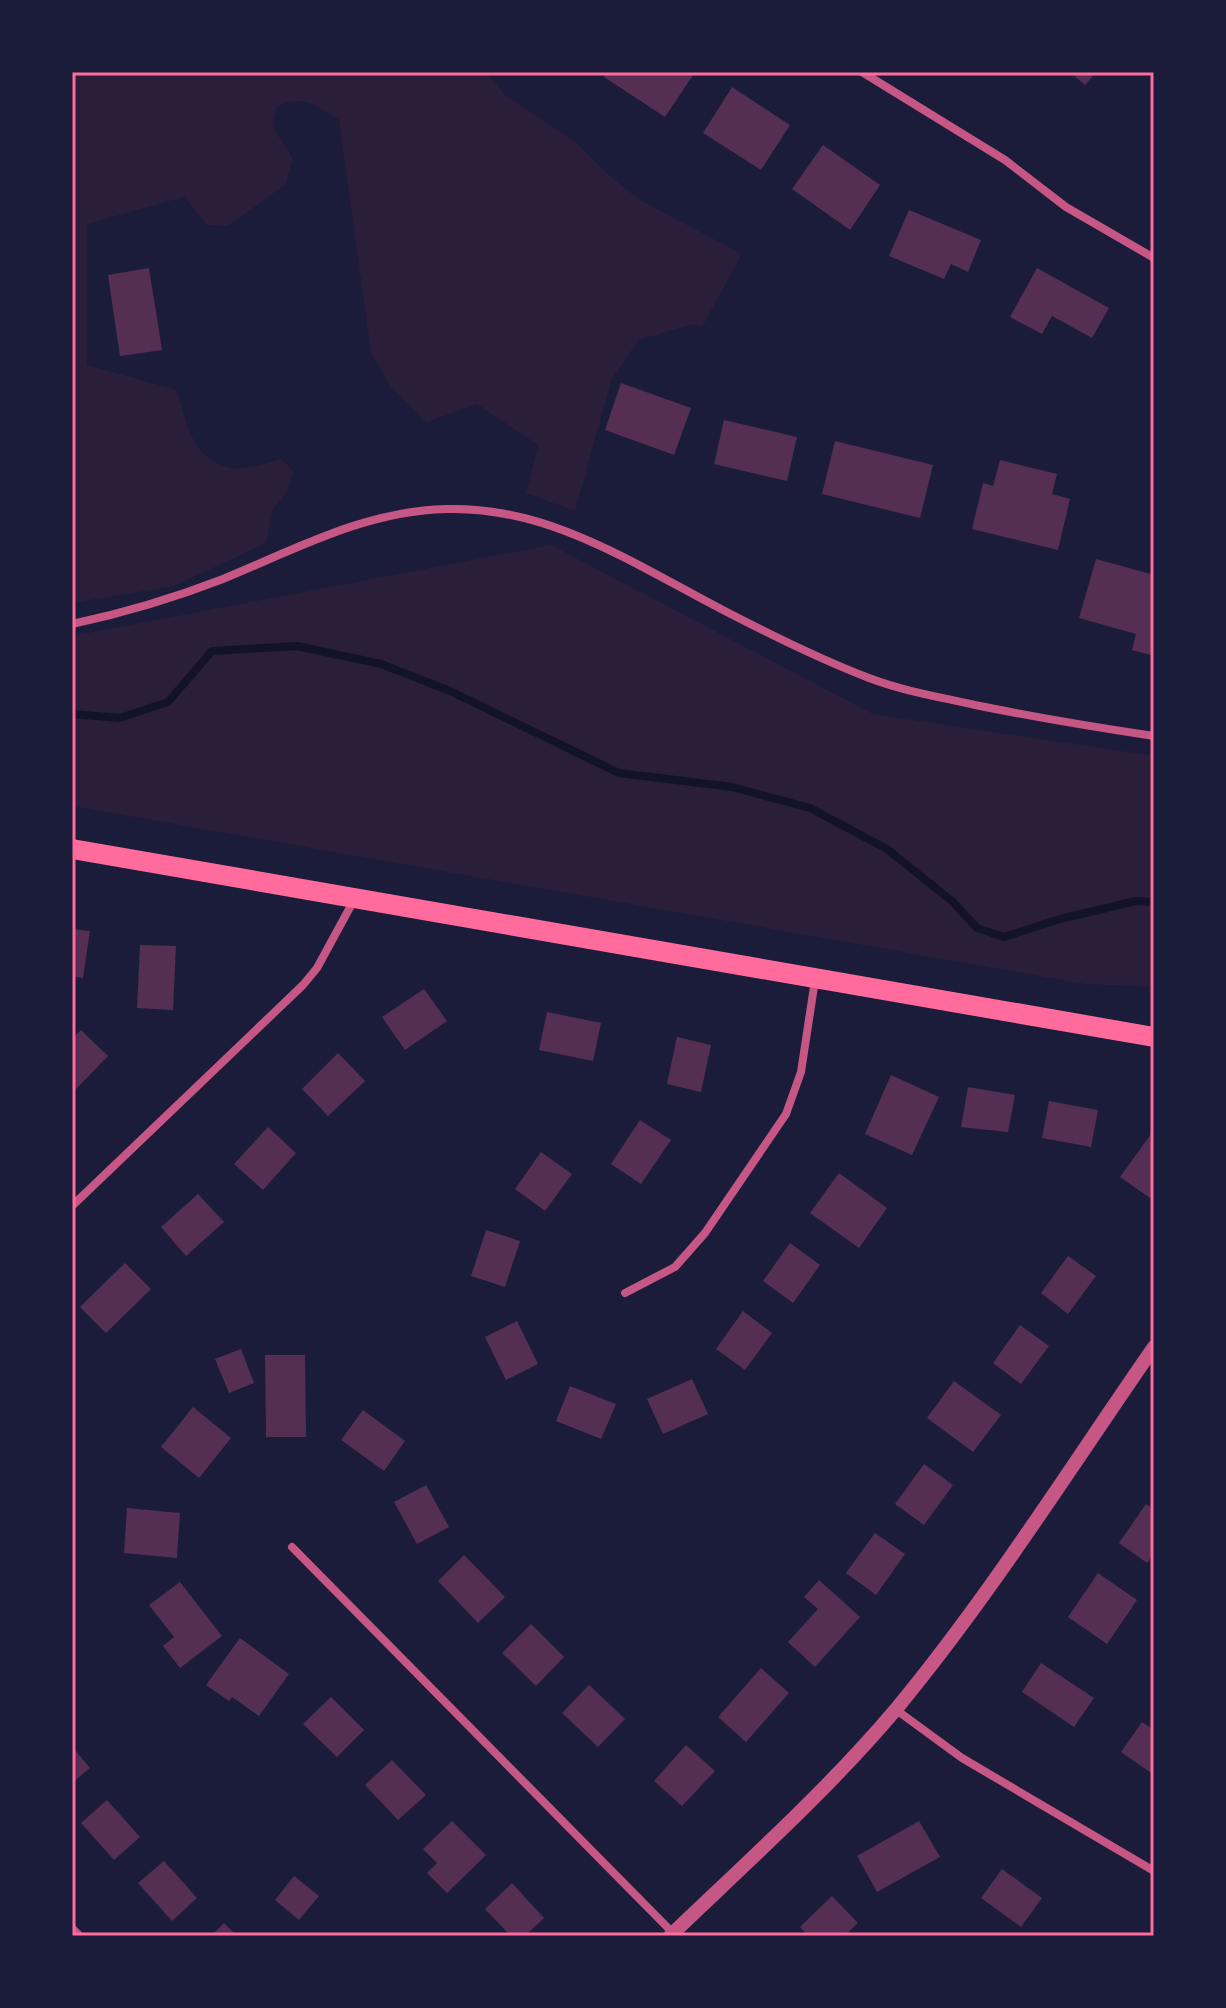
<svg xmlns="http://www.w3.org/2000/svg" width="1226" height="2008" viewBox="0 0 1226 2008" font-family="Quicksand,sans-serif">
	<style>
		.green { fill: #2a1e3b }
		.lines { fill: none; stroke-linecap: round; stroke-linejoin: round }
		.stream { stroke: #12122b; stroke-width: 8 }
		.building { fill: #542f53 }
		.minor { stroke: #c65784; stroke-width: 8 }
		.tertiary { stroke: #c65784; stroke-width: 14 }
		.primary { stroke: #ff6b9d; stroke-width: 20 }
		.neatline { fill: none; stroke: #ff6b9d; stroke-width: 3 }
	</style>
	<rect width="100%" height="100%" fill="#1b1b3a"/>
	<g class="green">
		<path d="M72,72H486L505,95L575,142L612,178L640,200L742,254L702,327L694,324L639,340L612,378L575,511L526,493L538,445L477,404L427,422L391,387L371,353L339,120C316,104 304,95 277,106L272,126L293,159L285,185L228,226L207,225L184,197L87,224V365L177,390C186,422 192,460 231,468C246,471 266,463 281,459L294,471L286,493L273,510L266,543L174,586L72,603Z"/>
		<path d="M551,545L873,714L1154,756V987L1085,984L72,806V636Z"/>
	</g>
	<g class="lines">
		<path class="stream" d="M72,714L120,718L168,702L212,651L297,646L381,664L450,691L619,773L732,787L810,808L887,849L953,902L977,928L1004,937L1060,919L1136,901L1154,902"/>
	</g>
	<g class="building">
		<path d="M607,72H695L665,117L604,77Z"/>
		<path d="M1070,72H1096L1085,85Z"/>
		<path d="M732,87L790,125L761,170L703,133Z"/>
		<path d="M823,145L880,185L850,230L792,189Z"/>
		<path d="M909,210L981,240L968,272L951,264L944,279L889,256Z"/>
		<path d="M149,268L162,350L120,356L108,275Z"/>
		<path d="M1037,268L1109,308L1092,338L1052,316L1042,334L1010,317Z"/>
		<path d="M621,383L691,408L674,455L605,430Z"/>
		<path d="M724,420L797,437L787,481L714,464Z"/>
		<path d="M835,441L933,465L920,518L822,494Z"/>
		<path d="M1000,460L1057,474L1052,494L1070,499L1058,550L972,529L983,483L993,486Z"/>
		<path d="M1096,559L1154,575V656L1132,650L1136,634L1079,618Z"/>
		<path d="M72,929L90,931L83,978L72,976Z"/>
		<path d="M140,945L176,946L173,1010L137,1008Z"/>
		<path d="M424,989L447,1021L405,1050L382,1017Z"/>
		<path d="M547,1012L601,1023L593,1061L539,1050Z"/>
		<path d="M81,1030L108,1056L72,1093V1039Z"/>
		<path d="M677,1037L711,1045L701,1092L667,1084Z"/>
		<path d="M338,1053L365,1081L328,1116L302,1089Z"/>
		<path d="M891,1075L939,1097L912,1155L865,1134Z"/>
		<path d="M968,1087L1015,1095L1008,1132L961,1127Z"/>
		<path d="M1049,1101L1098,1110L1091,1147L1042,1138Z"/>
		<path d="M640,1120L671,1140L641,1184L611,1164Z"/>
		<path d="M268,1127L296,1153L263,1190L234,1164Z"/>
		<path d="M1154,1130V1192L1150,1198L1120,1177Z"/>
		<path d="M541,1152L572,1174L545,1211L515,1189Z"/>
		<path d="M839,1173L887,1208L859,1248L810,1213Z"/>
		<path d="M198,1194L224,1222L186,1256L161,1227Z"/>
		<path d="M486,1230L520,1241L505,1287L471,1276Z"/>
		<path d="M790,1243L820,1265L793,1303L763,1281Z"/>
		<path d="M1068,1256L1096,1276L1068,1314L1041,1293Z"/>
		<path d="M125,1263L151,1289L106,1333L80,1307Z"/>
		<path d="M743,1311L772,1333L745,1370L716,1349Z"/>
		<path d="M517,1321L538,1364L506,1380L485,1337Z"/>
		<path d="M1020,1325L1049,1346L1021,1384L993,1363Z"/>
		<path d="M241,1349L254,1383L229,1393L215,1359Z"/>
		<path d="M265,1355H305L306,1437H266Z"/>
		<path d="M692,1379L708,1414L663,1434L647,1399Z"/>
		<path d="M954,1381L1001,1415L973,1452L927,1418Z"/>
		<path d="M570,1386L616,1404L601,1439L556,1421Z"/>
		<path d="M193,1407L231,1438L199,1478L161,1447Z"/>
		<path d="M363,1410L405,1441L384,1471L341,1440Z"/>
		<path d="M924,1464L953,1485L924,1525L895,1504Z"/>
		<path d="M426,1485L449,1527L417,1544L394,1502Z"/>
		<path d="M1146,1504L1154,1509V1553L1147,1563L1119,1543Z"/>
		<path d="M127,1508L180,1513L177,1558L124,1553Z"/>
		<path d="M875,1533L905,1554L876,1595L846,1573Z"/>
		<path d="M464,1555L505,1597L478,1623L438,1581Z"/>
		<path d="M1098,1573L1137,1600L1107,1644L1068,1617Z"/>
		<path d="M819,1580L860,1617L815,1667L788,1642L818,1609L804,1597Z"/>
		<path d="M180,1582L222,1636L180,1668L163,1646L174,1637L149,1605Z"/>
		<path d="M531,1624L564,1657L536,1686L502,1653Z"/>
		<path d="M240,1638L289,1674L259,1716L232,1697L229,1701L206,1685Z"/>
		<path d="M1041,1663L1094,1698L1074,1727L1022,1692Z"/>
		<path d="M761,1668L789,1693L746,1742L718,1717Z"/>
		<path d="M589,1685L625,1719L598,1747L562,1713Z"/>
		<path d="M331,1697L364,1730L337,1757L303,1724Z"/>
		<path d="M1142,1722L1154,1730V1775L1121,1752Z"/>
		<path d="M686,1745L715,1771L682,1806L654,1781Z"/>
		<path d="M75,1750L90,1768L72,1783V1753Z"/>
		<path d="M392,1760L426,1795L398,1820L365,1785Z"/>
		<path d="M107,1800L140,1837L114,1860L81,1823Z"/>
		<path d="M452,1821L486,1855L447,1893L427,1873L437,1863L423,1849Z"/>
		<path d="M919,1821L940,1857L877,1892L857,1856Z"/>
		<path d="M164,1861L197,1898L172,1921L138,1883Z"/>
		<path d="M1002,1869L1042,1898L1021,1927L981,1898Z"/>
		<path d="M294,1876L319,1896L299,1920L275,1900Z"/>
		<path d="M512,1883L544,1918L525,1936H511L485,1909Z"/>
		<path d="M832,1896L858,1923L844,1936H808L800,1927Z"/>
		<path d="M224,1923L237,1936H211Z"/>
	</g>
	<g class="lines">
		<g class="minor">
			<path d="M862,72L1005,160L1066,207L1154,258"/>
			<path d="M72,624C124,613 174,598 223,579C296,549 365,511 446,509C549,506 634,564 721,609C769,634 819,659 869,678C903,691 940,697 975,705C1034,717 1094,727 1154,736"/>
			<path d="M72,1206L303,985L317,968L354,900"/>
			<path d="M625,1293L675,1267L705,1233L786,1114L801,1072L815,980"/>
			<path d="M292,1547L673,1933"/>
			<path d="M895,1709L962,1758L1154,1871"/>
			<path d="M72,1928L80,1936"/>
		</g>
		<path class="tertiary" d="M670,1936C747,1862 828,1790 897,1708C991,1594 1070,1468 1154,1347"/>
		<path class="primary" d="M72,849L1154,1037"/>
	</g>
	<rect width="1226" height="2008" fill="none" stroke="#1b1b3a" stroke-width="148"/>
	<rect x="74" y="74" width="1078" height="1860" class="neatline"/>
</svg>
